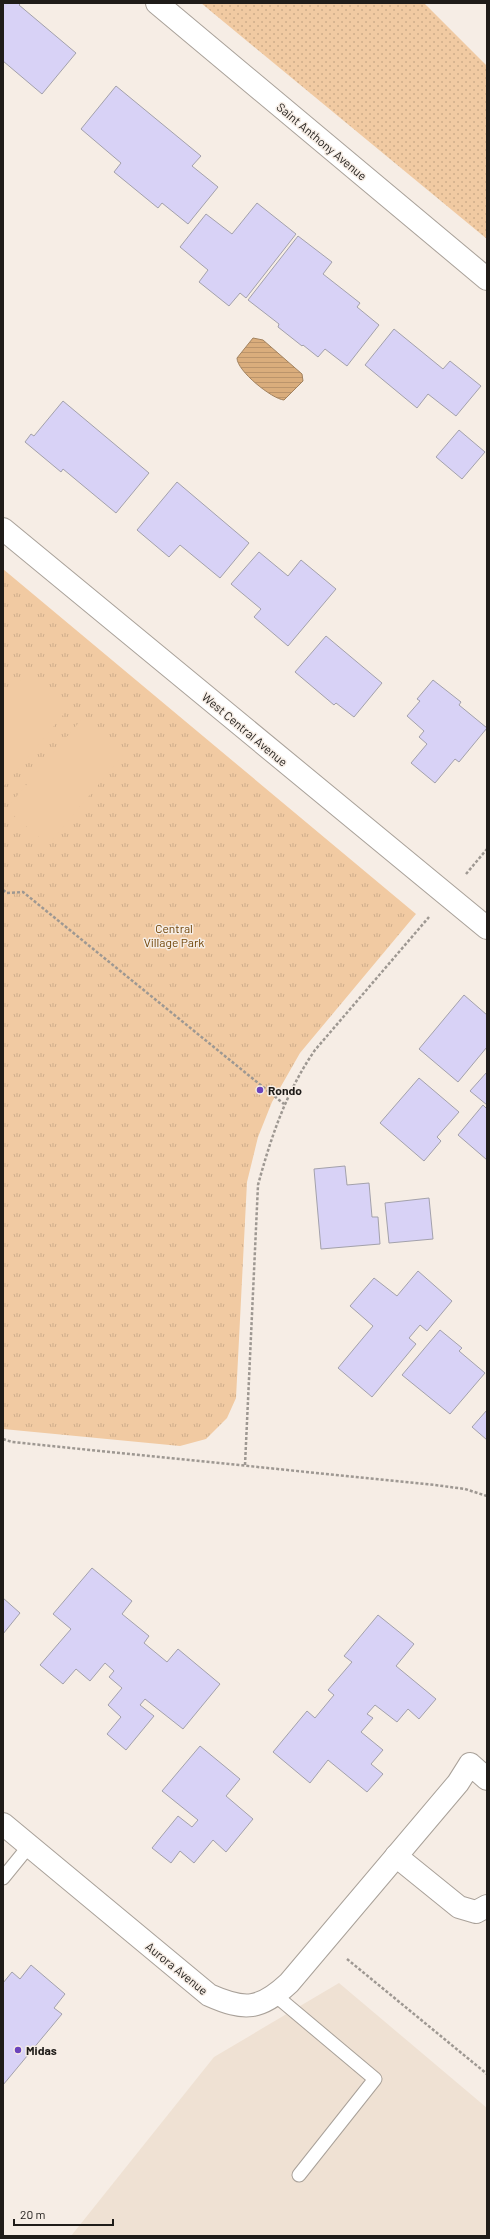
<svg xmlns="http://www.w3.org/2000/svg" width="490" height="2239" viewBox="0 0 490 2239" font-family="Barlow,sans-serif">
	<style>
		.built { fill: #efe1d3 }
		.grass { fill: url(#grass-dots) }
		.park { fill: url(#park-tufts) }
		.pitch { fill: #f1caa2 }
		.water { fill: url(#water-rules); stroke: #a2825e }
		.building { fill: #d8d2f6; stroke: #a3a1ab }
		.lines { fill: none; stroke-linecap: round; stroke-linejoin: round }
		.lane-casing { stroke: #a9a199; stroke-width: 15 }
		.street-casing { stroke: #a9a199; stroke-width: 24 }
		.secondary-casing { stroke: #a9a199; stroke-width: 24 }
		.path { stroke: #9e9892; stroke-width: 2.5; stroke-dasharray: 3 2; stroke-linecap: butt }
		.lane { stroke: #fff; stroke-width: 13 }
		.street { stroke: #fff; stroke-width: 22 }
		.secondary { stroke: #fff; stroke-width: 22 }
		.poi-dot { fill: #6b43bc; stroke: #f6ede5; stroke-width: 1.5 }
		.labels { text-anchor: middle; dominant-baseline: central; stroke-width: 3; stroke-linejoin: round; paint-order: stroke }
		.street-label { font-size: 12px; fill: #1f1c19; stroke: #f6ede5 }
		.park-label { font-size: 12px; fill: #6f4407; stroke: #f6ede5 }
		.poi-label { font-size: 12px; font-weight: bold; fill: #1f1c19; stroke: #f6ede5; text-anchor: start }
	</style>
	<defs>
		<pattern id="grass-dots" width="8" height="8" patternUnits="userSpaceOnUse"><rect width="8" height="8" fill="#f1caa2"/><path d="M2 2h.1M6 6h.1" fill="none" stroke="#cead8b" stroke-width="1.8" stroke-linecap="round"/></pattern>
		<pattern id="park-tufts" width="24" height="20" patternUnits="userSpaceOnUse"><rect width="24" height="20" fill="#f1caa2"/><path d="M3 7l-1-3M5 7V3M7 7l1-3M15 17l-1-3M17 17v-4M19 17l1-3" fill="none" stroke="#cead8b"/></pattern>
		<pattern id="water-rules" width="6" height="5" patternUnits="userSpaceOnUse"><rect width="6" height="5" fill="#daad7c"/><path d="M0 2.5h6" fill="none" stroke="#bb946b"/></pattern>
	</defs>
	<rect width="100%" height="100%" fill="#f6ede5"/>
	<path class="built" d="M339,1983L487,2108V2236H71L214,2057Z"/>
	<path class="grass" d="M201,3H424L487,66V239Z"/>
	<path class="park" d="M3,569L416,914L300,1053L272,1102L258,1137L247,1182L236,1398L227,1418L206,1439L180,1446L3,1429Z"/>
	<g class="pitch">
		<path d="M26,674L68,709L3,787V701Z"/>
		<path d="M81,720L123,755L48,845L6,809Z"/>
	</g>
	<path class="water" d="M253,338L263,340L302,374L303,381L284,400C272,399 237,371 237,358Z"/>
	<g class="building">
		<path d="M3,3H21L19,5L76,53L42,94L3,61Z"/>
		<path d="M116,86L201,156L192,166L218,187L188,224L162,203L158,208L114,172L121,163L81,129Z"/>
		<path d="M257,203L296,234L246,298L240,293L229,306L199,282L208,270L180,247L206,214L232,234Z"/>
		<path d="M298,236L332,262L323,274L360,303L357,307L379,325L347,366L325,349L318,357L303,345L302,346L278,327L279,324L248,300Z"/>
		<path d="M394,329L443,369L450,361L481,386L456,416L428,394L417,408L365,365Z"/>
		<path d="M63,401L149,473L116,513L63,469L61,472L25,442L31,434L34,436Z"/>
		<path d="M459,430L485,452L462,479L436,457Z"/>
		<path d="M177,482L249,543L220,578L180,545L169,557L137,530Z"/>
		<path d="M259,552L288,576L301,560L336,589L288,646L254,617L261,609L231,584Z"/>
		<path d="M326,636L382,683L354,717L336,703L334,705L295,672Z"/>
		<path d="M433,680L461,702L459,705L487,728L459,762L455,759L435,783L411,763L427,744L419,737L424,731L407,716L420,701L417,699Z"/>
		<path d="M464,995L487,1015V1047L458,1082L419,1049Z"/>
		<path d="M487,1072V1105L470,1091Z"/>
		<path d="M419,1078L459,1112L437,1137L441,1141L424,1161L380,1123Z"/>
		<path d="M483,1105L487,1109V1160L458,1135Z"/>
		<path d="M345,1166L347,1185L369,1183L372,1217H378L380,1244L321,1249L314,1169Z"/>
		<path d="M429,1198L433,1239L389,1243L385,1203Z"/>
		<path d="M418,1271L452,1301L427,1331L420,1325L409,1338L416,1344L372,1397L338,1368L373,1326L350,1306L374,1278L397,1296Z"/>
		<path d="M440,1330L462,1348L459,1351L485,1373L450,1414L402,1375Z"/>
		<path d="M487,1410V1440L472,1427Z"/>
		<path d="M92,1568L132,1601L122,1614L149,1636L144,1643L167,1662L178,1649L220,1684L183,1729L145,1699L140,1705L154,1716L126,1750L107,1734L121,1717L108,1705L122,1688L109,1677L114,1671L105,1663L90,1681L76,1669L63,1684L40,1665L71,1629L53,1614Z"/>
		<path d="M3,1598L20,1613L3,1634Z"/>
		<path d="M378,1615L414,1644L396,1666L436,1699L419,1719L408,1709L397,1722L375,1705L367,1714L373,1718L361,1732L383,1750L371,1764L383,1774L367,1792L328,1760L310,1783L273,1752L307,1711L315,1718L334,1695L328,1690L352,1662L344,1656Z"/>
		<path d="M200,1746L240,1779L226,1796L253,1819L226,1852L213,1840L194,1863L180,1851L171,1863L152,1848L178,1816L192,1827L198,1820L162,1791Z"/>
		<path d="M31,1965L65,1994L54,2008L62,2014L3,2085V1983L12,1972L20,1979Z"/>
	</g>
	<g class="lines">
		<g class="lane-casing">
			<g id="lane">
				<path d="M3,1878L29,1846"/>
				<path d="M275,1995L375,2079L299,2175"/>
			</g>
		</g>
		<g class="street-casing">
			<g id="street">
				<path d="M3,529L487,928"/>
				<path d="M3,1824L209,1995C245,2011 260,2010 289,1983L458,1783L470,1764L487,1779"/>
				<path d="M396,1856L459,1907L476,1912L487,1906"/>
			</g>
		</g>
		<g class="secondary-casing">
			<path id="secondary" d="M157,3L487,279"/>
		</g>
		<g class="path">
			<path d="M466,874L487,849"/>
			<path d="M3,890L7,893L23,892L284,1104"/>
			<path d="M3,1439L12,1442L435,1485L465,1489L487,1496"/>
			<path d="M245,1465L258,1185C271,1137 286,1092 315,1050L429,917"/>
			<path d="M347,1959L487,2074"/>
		</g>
		<use href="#lane" class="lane"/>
		<use href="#street" class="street"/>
		<use href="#secondary" class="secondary"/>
	</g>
	<g class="poi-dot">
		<circle cx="260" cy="1090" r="4"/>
		<circle cx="18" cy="2050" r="4"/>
	</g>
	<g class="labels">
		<g class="street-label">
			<text transform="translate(322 141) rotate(40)">Saint Anthony Avenue</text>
			<text transform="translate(245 729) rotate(40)">West Central Avenue</text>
			<text transform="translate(177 1968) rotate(39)">Aurora Avenue</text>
		</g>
		<g class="park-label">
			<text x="174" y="928">Central<tspan x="174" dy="14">Village Park</tspan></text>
		</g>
		<g class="poi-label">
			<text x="268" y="1090">Rondo</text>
			<text x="26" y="2050">Midas</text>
		</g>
	</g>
	<rect width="490" height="2239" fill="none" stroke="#1f1c19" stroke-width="8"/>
	<path d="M14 2219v6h99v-6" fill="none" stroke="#1f1c19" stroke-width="2"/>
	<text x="20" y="2219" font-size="12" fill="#1f1c19" stroke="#f6ede5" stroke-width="3" paint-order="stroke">20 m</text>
</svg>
